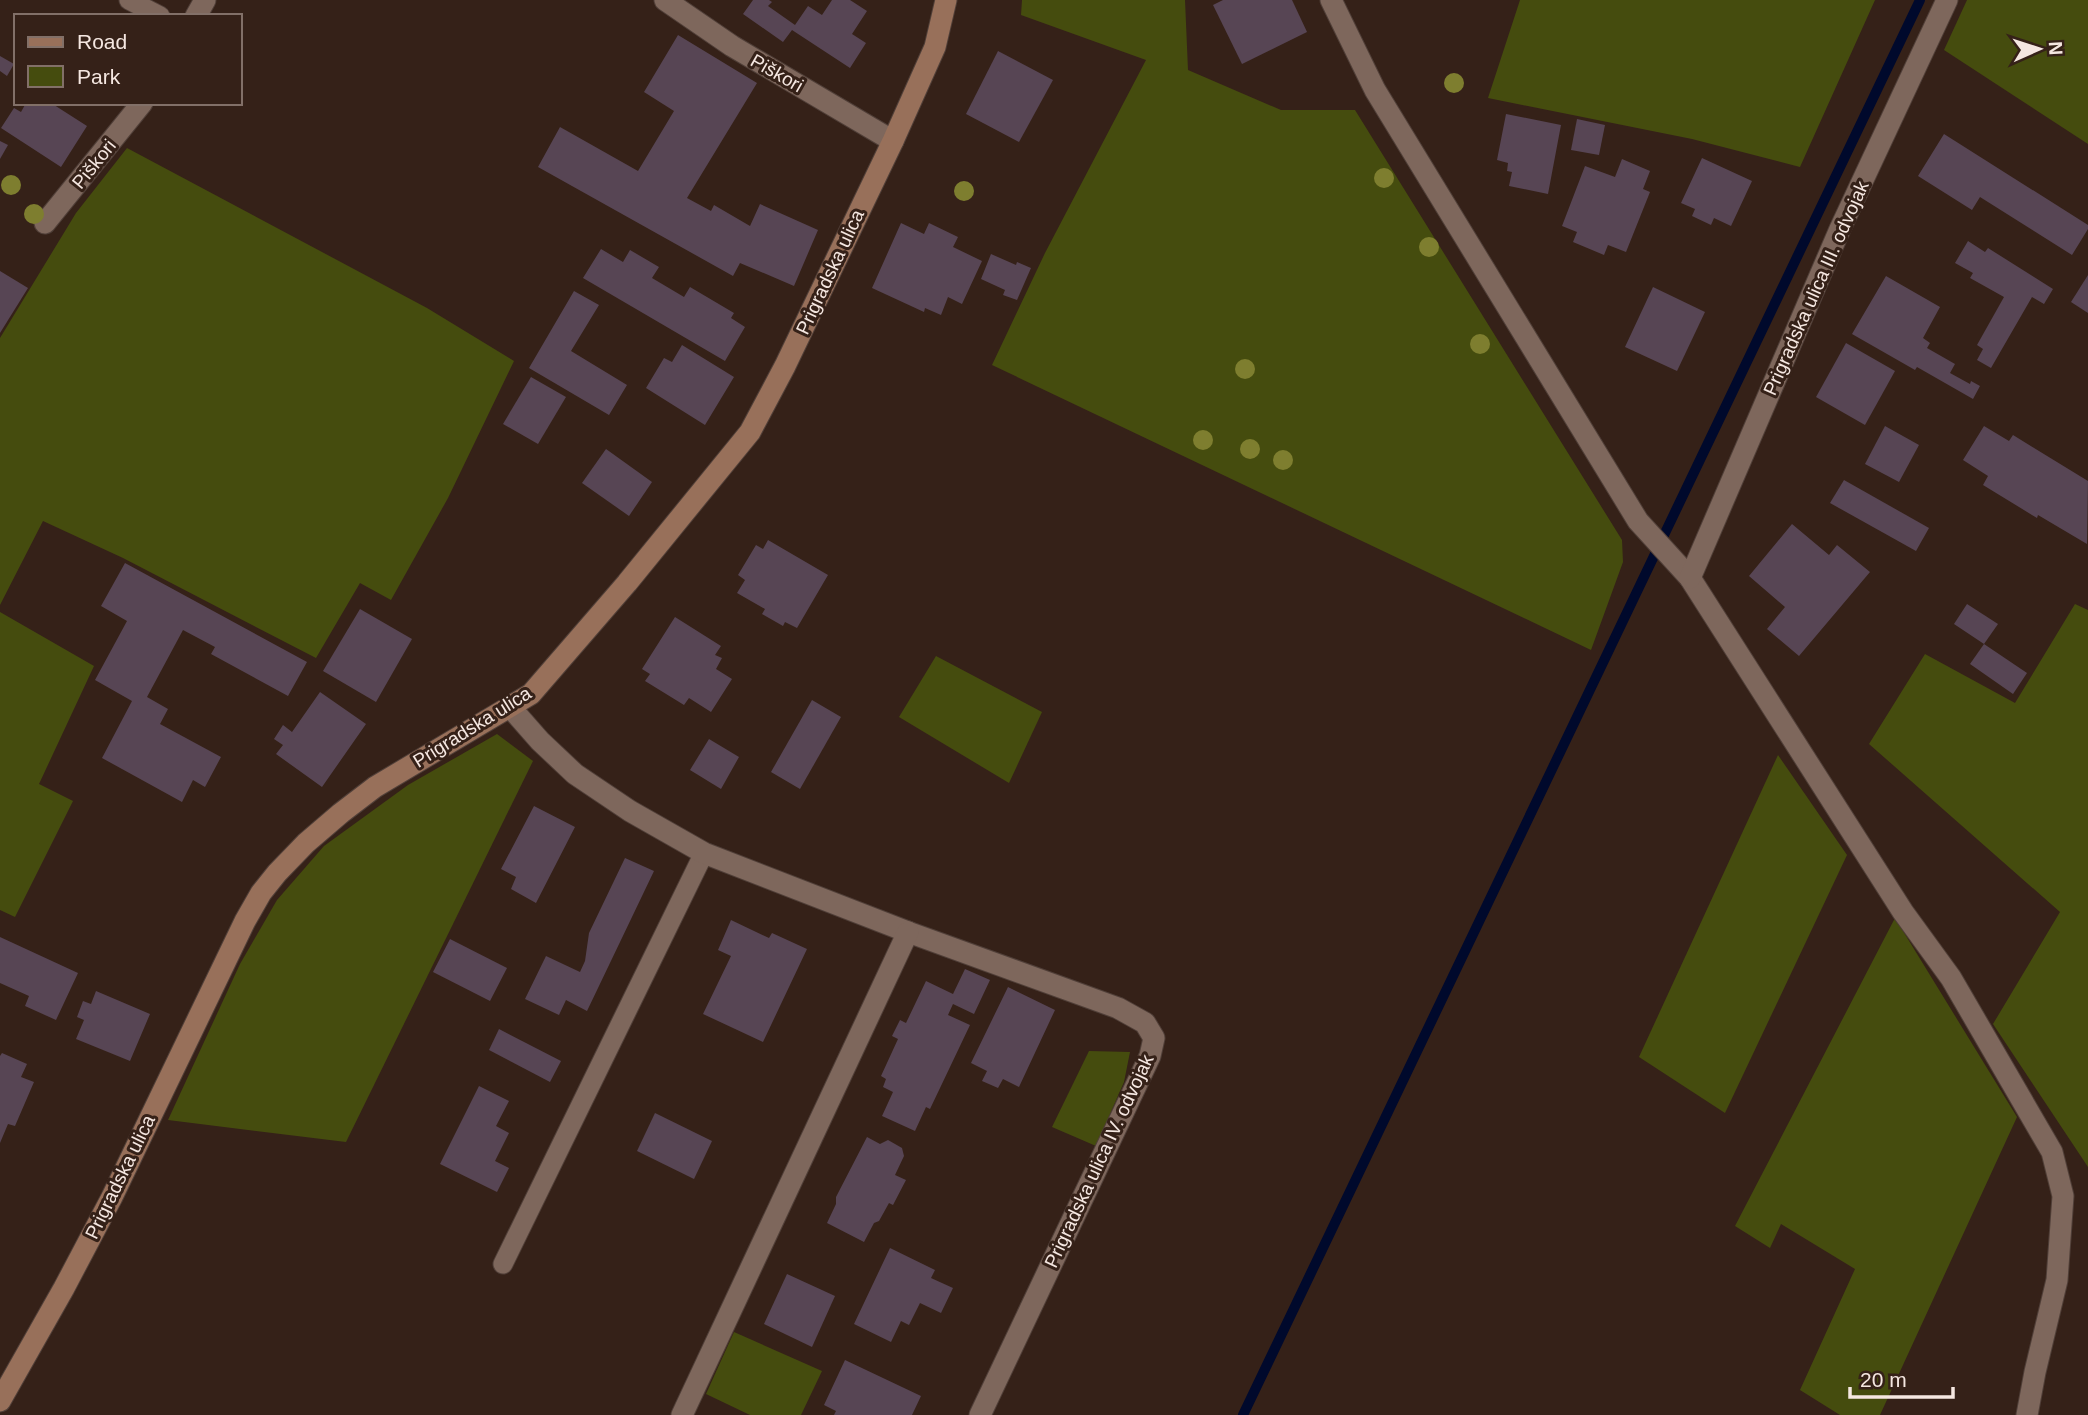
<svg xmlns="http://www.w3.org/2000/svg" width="2088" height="1415" viewBox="0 0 2088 1415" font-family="Arial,sans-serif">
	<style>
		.green { fill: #454c0e }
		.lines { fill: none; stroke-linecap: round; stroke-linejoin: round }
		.stream { stroke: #00092c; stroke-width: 10 }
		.building { fill: #574554 }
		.service-casing { stroke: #503f38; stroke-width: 21 }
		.minor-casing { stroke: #503f38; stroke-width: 23 }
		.secondary-casing { stroke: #503f38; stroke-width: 23 }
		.service { stroke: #7e675c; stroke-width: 19 }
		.minor { stroke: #7e675c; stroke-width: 21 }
		.secondary { stroke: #98705a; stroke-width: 21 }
		.tree { fill: #7e7e2f }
		.labels { text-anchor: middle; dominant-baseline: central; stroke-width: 6; stroke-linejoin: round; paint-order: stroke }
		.street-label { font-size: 19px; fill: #f5e7e1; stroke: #352118 }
	</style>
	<rect width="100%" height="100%" fill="#352118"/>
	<g class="green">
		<path d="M1022,0H1185L1188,70L1281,110H1355L1622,540L1623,562L1591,650L992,365L1045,253L1146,60L1021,15Z"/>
		<path d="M1520,0H1875L1800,167L1692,139L1488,98Z"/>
		<path d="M1967,0H2088V144L1944,50Z"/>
		<path d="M127,148L427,308L514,361L448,498L391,600L360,583L316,658L123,558L43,521L0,605V338L76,213Z"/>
		<path d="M2075,604L2088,610V1167L1993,1024L2060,912L1869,744L1925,654L2015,703Z"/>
		<path d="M0,612L94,666L39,784L73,801L15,917L0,910Z"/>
		<path d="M936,656L1042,712L1009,783L899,717Z"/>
		<path d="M497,734L533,761L346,1142L168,1120L240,964L277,900L324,846L408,785Z"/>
		<path d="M1778,755L1847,855L1725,1113L1639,1057Z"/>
		<path d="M1895,918L2017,1117L1880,1415H1840L1800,1390L1855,1269L1781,1224L1770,1248L1735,1226Z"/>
		<path d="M1089,1051L1130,1052L1124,1082L1096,1146L1052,1127Z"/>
		<path d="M734,1332L822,1371L801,1415H750L706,1394Z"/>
	</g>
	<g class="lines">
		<path class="stream" d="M1243,1415L1920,0"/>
	</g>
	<g class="building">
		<path d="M753,0H769L772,2L768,6L795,25L808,6L822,15L832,0H850L867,11L852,34L866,43L850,68L792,30L783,42L743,14Z"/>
		<path d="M1223,0H1292L1307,32L1242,64L1213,5Z"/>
		<path d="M678,35L757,83L687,198L711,211L714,205L750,226L760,204L818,230L794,286L740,263L733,276L538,167L560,127L638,171L674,111L644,92Z"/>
		<path d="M998,51L1053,80L1019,142L966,114Z"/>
		<path d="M0,56L14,64L7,76L0,71Z"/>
		<path d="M26,103H51L87,126L61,167L1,128L14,108L21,112Z"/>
		<path d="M1506,114L1561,125L1548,194L1509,186L1512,172L1507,171L1508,163L1497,160Z"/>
		<path d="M1577,119L1605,125L1599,155L1571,150Z"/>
		<path d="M1944,134L2088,225V229L2072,255L1980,197L1972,210L1918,176Z"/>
		<path d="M0,141L8,145L0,159Z"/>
		<path d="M1702,158L1752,181L1731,226L1714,218L1711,225L1692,216L1695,209L1681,203Z"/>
		<path d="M1622,159L1650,171L1643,189L1650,192L1626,252L1608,245L1604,255L1573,242L1577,232L1562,226L1585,166L1615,177Z"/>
		<path d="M901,223L924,234L929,223L958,237L953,247L982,261L962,304L948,297L941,315L925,308L924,312L872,288Z"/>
		<path d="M1968,241L1985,252L1988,248L2053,289L2044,304L2032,297L1991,368L1977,360L1983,349L1977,345L2004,297L1970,278L1973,273L1955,263Z"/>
		<path d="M601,249L623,262L630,250L659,267L652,278L684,297L690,287L734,313L731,318L745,327L725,361L583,278Z"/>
		<path d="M991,254L1016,265L1017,262L1031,268L1017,300L1003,295L1005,290L981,279Z"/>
		<path d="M0,271L28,288L0,333Z"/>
		<path d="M2088,275V313L2071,302Z"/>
		<path d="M1886,276L1940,307L1923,338L1930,343L1927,348L1955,364L1950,373L1970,384L1971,381L1980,386L1973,399L1917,367L1915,370L1852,334Z"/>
		<path d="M1653,287L1705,312L1677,371L1625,347Z"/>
		<path d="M574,291L599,305L571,351L627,385L609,415L529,368Z"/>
		<path d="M1846,343L1895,371L1865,425L1816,397Z"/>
		<path d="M682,345L734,377L705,425L646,388L664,358L672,362Z"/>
		<path d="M531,377L566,397L538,444L503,424Z"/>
		<path d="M1885,426L1919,445L1899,482L1865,464Z"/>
		<path d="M1984,426L2009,441L2013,435L2088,481L2087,544L2038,515L2037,518L1983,485L1988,476L1963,460Z"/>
		<path d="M606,449L652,482L629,516L582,483Z"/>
		<path d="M1844,480L1929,528L1916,551L1830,503Z"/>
		<path d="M1792,524L1829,555L1837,545L1870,572L1799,656L1767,629L1785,607L1749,576Z"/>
		<path d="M768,540L828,575L797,628L785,622L783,626L762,614L765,609L737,593L745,580L738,575L756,545L763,549Z"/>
		<path d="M125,563L307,662L288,696L211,654L215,647L183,630L147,697L168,709L160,724L221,757L205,787L193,780L182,802L102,758L132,701L95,680L127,621L101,606Z"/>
		<path d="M1967,604L1998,624L1984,644L1954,624Z"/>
		<path d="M360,609L412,639L376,702L323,671Z"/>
		<path d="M675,617L721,646L715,655L722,658L716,669L732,679L711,712L689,698L684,705L645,681L650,674L642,669Z"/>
		<path d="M1984,644L2027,673L2013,694L1970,664Z"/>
		<path d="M320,692L366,724L322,787L276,754L283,745L274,739L283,725L292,732Z"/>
		<path d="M812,700L841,717L800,789L771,772Z"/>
		<path d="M709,739L739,757L721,789L690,770Z"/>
		<path d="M534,806L575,827L536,903L511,889L516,877L501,869Z"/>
		<path d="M625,858L654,871L587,1011L566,1000L559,1015L525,999L546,956L580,972L585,961L589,933Z"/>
		<path d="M731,920L769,938L772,933L807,949L763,1042L703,1014L731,956L718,950Z"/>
		<path d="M0,937L78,973L56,1020L25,1006L29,996L0,983Z"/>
		<path d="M450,939L507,968L490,1001L433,972Z"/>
		<path d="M965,969L990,980L974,1014L953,1004L948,1015L970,1025L930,1109L926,1107L915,1131L882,1116L893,1092L883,1087L886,1079L881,1076L898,1039L892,1036L900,1020L906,1023L926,981L953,994Z"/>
		<path d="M1008,987L1055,1010L1019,1087L1003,1079L998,1088L982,1081L987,1071L971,1063Z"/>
		<path d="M96,991L150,1014L130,1061L76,1039L84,1020L77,1017L83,1001L91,1004Z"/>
		<path d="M499,1029L561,1061L550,1082L489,1050Z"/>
		<path d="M2,1053L27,1064L21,1077L34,1082L15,1126L8,1124L0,1143V1056Z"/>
		<path d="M479,1086L509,1101L496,1126L509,1133L495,1161L509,1168L497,1192L440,1164Z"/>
		<path d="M655,1113L712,1141L694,1179L637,1151Z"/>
		<path d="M867,1137L880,1144L888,1140L902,1148L904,1156L895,1175L906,1180L893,1205L889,1203L879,1221L874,1223L864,1242L827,1223L836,1204V1197Z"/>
		<path d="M890,1248L935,1270L931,1278L953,1288L941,1313L920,1303L909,1325L901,1321L891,1342L854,1324Z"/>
		<path d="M787,1274L835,1296L812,1347L764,1324Z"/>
		<path d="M845,1360L921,1396L912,1415H834L836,1411L824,1405Z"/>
	</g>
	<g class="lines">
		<g class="service-casing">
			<g id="service">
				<path d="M129,0L160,16"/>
				<path d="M503,1264L704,853"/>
			</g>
		</g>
		<g class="minor-casing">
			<g id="minor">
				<path d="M665,0L732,46L893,141"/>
				<path d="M1331,0L1375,90L1638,521L1690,578L1903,912L1951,978L2052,1152L2063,1196L2057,1280L2035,1372L2027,1415"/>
				<path d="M196,16L205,0"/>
				<path d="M45,223L142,103"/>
				<path d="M1690,578L1840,229L1947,0"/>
				<path d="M511,708L540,741L575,774L630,811L704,853L908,932L1118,1008L1145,1023L1154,1038L1150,1056L980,1415"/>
				<path d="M682,1415L908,932"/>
			</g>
		</g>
		<g class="secondary-casing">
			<path id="secondary" d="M0,1401L64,1288L112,1197L245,921L261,893L277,873L306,843L341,813L375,787L531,694L627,583L750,432L785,366L893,141L935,47L946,0"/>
		</g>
		<use href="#service" class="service"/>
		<use href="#minor" class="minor"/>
		<use href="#secondary" class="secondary"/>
	</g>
	<g class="tree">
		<circle cx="1454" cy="83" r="10"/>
		<circle cx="1384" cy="178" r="10"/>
		<circle cx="11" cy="185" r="10"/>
		<circle cx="964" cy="191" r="10"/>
		<circle cx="34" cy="214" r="10"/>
		<circle cx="1429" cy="247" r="10"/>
		<circle cx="1480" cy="344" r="10"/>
		<circle cx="1245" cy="369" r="10"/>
		<circle cx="1203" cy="440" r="10"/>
		<circle cx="1250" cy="449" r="10"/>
		<circle cx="1283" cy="460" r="10"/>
	</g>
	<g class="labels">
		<g class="street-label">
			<text transform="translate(777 73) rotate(30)">Piškori</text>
			<text transform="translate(94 164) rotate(-51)">Piškori</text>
			<text transform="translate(830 272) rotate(-65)">Prigradska ulica</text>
			<text transform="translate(1816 288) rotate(-66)">Prigradska ulica III. odvojak</text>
			<text transform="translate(472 727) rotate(-32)">Prigradska ulica</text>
			<text transform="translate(1099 1161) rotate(-65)">Prigradska ulica IV. odvojak</text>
			<text transform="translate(120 1177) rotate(-64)">Prigradska ulica</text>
		</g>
	</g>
	<rect x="14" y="14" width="228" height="91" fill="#352118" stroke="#827068" stroke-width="2"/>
	<rect x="28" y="37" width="35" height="10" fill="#98705a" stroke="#827068" stroke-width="2"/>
	<text x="77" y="49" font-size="21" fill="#f5e7e1">Road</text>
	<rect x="28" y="66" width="35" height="21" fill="#454c0e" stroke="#827068" stroke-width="2"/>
	<text x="77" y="84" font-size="21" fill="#f5e7e1">Park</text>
	<g transform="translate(2039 49) rotate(87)" stroke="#352118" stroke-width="5" paint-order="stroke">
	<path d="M0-5L12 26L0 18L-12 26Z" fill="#f5e7e1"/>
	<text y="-10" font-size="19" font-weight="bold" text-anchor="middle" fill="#f5e7e1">N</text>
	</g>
	<path d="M1850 1387v10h103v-10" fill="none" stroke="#f5e7e1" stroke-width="3.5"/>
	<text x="1860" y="1387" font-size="21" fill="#f5e7e1" stroke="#352118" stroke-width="5" paint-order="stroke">20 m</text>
</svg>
